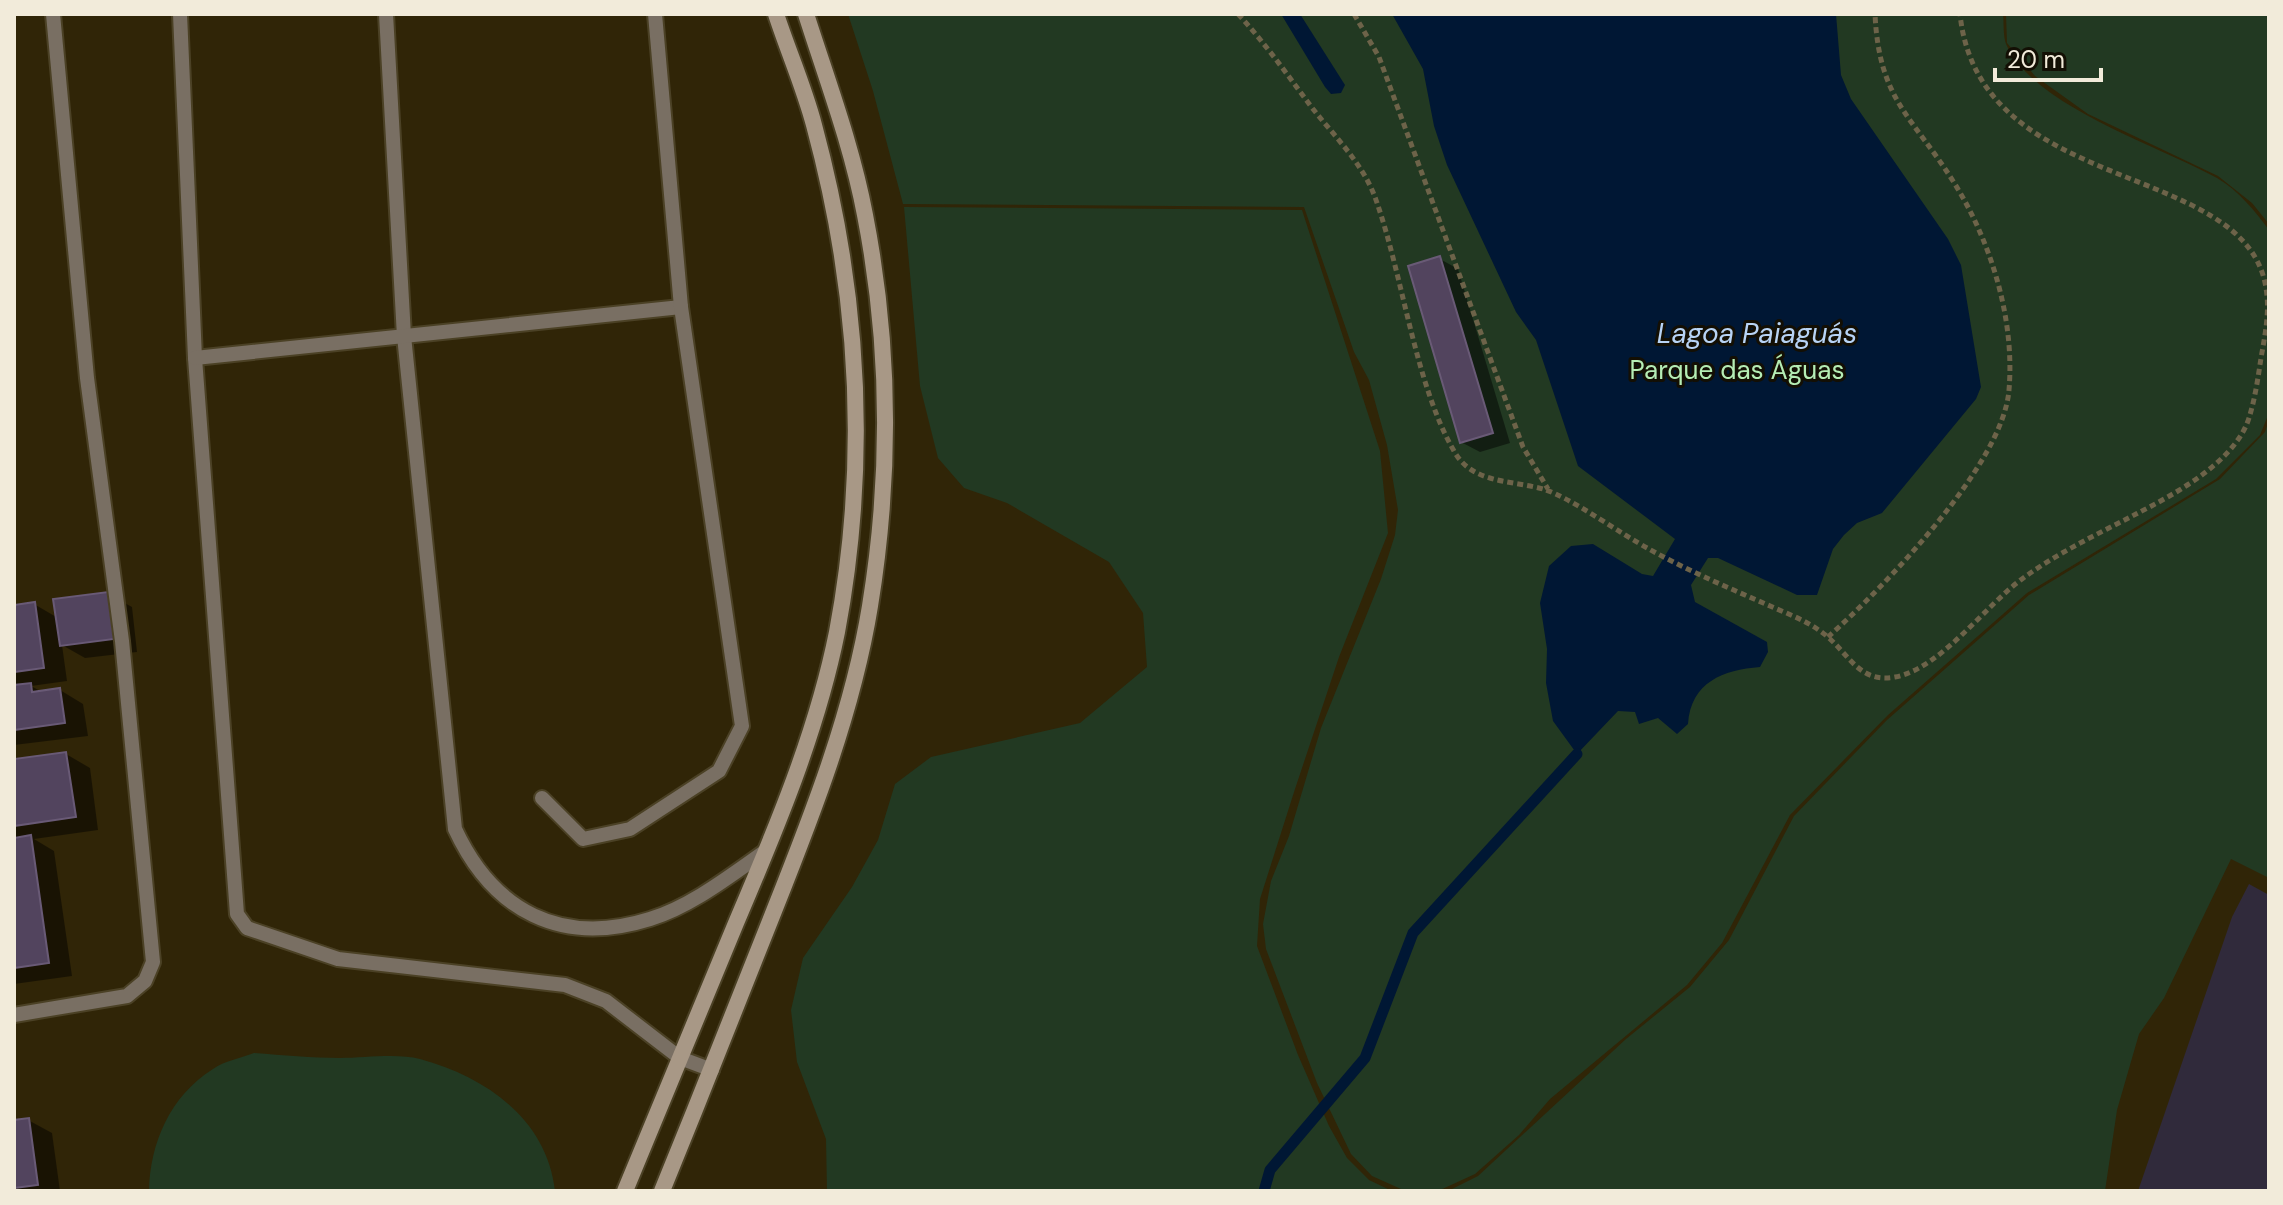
<svg xmlns="http://www.w3.org/2000/svg" width="2283" height="1205" viewBox="0 0 2283 1205" font-family="'DM Sans',sans-serif">
	<style>
		.commercial { fill: #302a3b }
		.green { fill: #223922 }
		.water { fill: #001734 }
		.shadow { fill: #0007 }
		.lines { fill: none; stroke-linecap: round; stroke-linejoin: round }
		.stream { stroke: #001734; stroke-width: 11 }
		.building { fill: #52445e; stroke: #695a76; stroke-width: 2 }
		.lane-casing { stroke: #4b4125; stroke-width: 18 }
		.secondary-casing { stroke: #4b4125; stroke-width: 20 }
		.path { stroke: #6d6349; stroke-width: 5; stroke-dasharray: 6 4; stroke-linecap: butt }
		.lane { stroke: #796f63; stroke-width: 14 }
		.secondary { stroke: #a89886; stroke-width: 16 }
		.labels { text-anchor: middle; dominant-baseline: central; stroke-width: 6; stroke-linejoin: round; paint-order: stroke }
		.park-label { font-size: 26px; fill: #b5edb5; stroke: #130f04 }
		.water-label { font-size: 28px; font-style: italic; fill: #b7d3f5; stroke: #130f04 }
	</style>
	<rect width="100%" height="100%" fill="#302507"/>
	<path class="commercial" d="M2249,884L2269,895V1191H2138L2232,917Z"/>
	<g class="green">
		<path d="M848,14H2003C2004,23 2003,36 2006,44C2033,106 2160,146 2217,178C2238,190 2255,211 2269,230V413L2260,435L2216,479L2027,593L1888,715L1790,815L1722,943L1687,985L1550,1099L1519,1135L1475,1174L1438,1191L1401,1189L1372,1176L1351,1154L1317,1083L1266,949L1263,924L1271,881L1289,836L1321,728L1381,579L1395,535L1398,510L1387,445L1369,380L1354,352L1304,207L903,204L873,91Z"/>
		<path d="M2006,14H2269V224L2252,203L2218,176L2088,114L2035,76L2007,43Z"/>
		<path d="M904,207L1302,210L1380,451L1388,533L1339,657L1295,789L1260,899L1257,946L1298,1055L1329,1126L1347,1158L1369,1180L1392,1191H827L826,1139L797,1062L791,1010L803,958L852,887L878,840L895,784L931,757L1080,723L1147,667L1143,613L1109,562L1007,503L964,488L938,458L920,386Z"/>
		<path d="M2269,420V878L2231,859L2164,998L2139,1034L2117,1110L2105,1191H1448L1478,1176L1626,1039L1690,987L1729,940L1794,816L1887,720L2029,595L2220,479L2265,432Z"/>
		<path d="M254,1053C283,1055 312,1058 340,1058C364,1058 397,1053 420,1059C486,1077 547,1119 555,1191H149C150,1143 170,1096 213,1069C224,1061 241,1058 254,1053Z"/>
	</g>
	<g class="water">
		<path d="M1281,14H1300L1345,85L1341,93L1331,94L1325,87Z"/>
		<path d="M1392,14H1836L1841,75L1851,99L1948,239L1961,265L1981,387L1976,399L1882,513L1857,523L1844,535L1833,549L1817,595H1797L1718,558H1708L1691,585L1695,602L1767,642L1768,652L1760,667C1723,670 1691,682 1688,724L1677,734L1658,718L1639,724L1635,712L1618,711L1577,754L1553,721L1546,683L1547,649L1540,603L1549,566L1571,546L1593,544L1642,574L1653,576L1675,539L1578,466L1536,340L1516,312L1447,165L1434,126L1423,69Z"/>
	</g>
	<g class="shadow">
		<path d="M1440,259L1458,269L1510,443L1480,452L1461,442Z"/>
		<path d="M108,594L132,607L137,652L85,658L62,645L67,681L31,686L42,692L60,690L83,704L88,736L14,745V607L34,604L58,618Z"/>
		<path d="M66,754L90,768L98,830L34,839L54,851L72,976L14,984V761Z"/>
		<path d="M28,1120L52,1133L60,1191H14V1122Z"/>
	</g>
	<g class="lines">
		<path class="stream" d="M1264,1191L1270,1170L1365,1058L1413,933L1577,754"/>
	</g>
	<g class="building">
		<path d="M1440,256L1493,433L1460,443L1408,266Z"/>
		<path d="M108,592L114,639L60,646L53,599Z"/>
		<path d="M35,602L44,668L14,672V605Z"/>
		<path d="M31,683L32,692L60,688L65,723L14,730V685Z"/>
		<path d="M66,752L76,817L14,826V759Z"/>
		<path d="M31,835L49,963L14,968V838Z"/>
		<path d="M29,1118L38,1185L14,1188V1120Z"/>
	</g>
	<g class="lines">
		<g class="lane-casing">
			<g id="lane">
				<path d="M180,14L195,358L237,914L247,928L338,959L565,985L606,1001L680,1058L712,1070"/>
				<path d="M386,14L404,336L455,829C493,911 561,947 650,919C692,906 731,875 767,850"/>
				<path d="M195,358L681,307"/>
				<path d="M542,798L583,839L630,829L719,771L742,726L681,307L655,14"/>
				<path d="M14,1015L127,996L145,981L153,962L122,641L87,378L53,14"/>
			</g>
		</g>
		<g class="secondary-casing">
			<g id="secondary">
				<path d="M625,1191C662,1102 699,1012 736,923C776,829 817,732 837,632C869,462 859,291 814,125C804,87 788,51 776,14"/>
				<path d="M662,1191C700,1098 737,1005 774,911C813,813 853,711 870,606C891,477 890,343 865,215C852,146 827,80 806,14"/>
			</g>
		</g>
		<g class="path">
			<path d="M1238,14C1265,43 1289,77 1313,109C1336,138 1364,165 1376,200C1403,276 1415,384 1454,451C1472,484 1511,480 1543,489C1570,497 1621,534 1649,549C1690,572 1734,590 1777,609C1796,617 1815,625 1830,639C1851,658 1861,683 1895,677C1940,669 1985,606 2022,579C2057,553 2098,534 2136,514C2175,494 2235,462 2249,418C2255,399 2258,378 2261,358C2265,335 2270,312 2266,288C2246,159 1979,198 1960,14"/>
			<path d="M1354,14L1379,57L1523,447L1548,489"/>
			<path d="M1828,637C1883,588 2003,465 2009,390C2015,319 1991,241 1953,181C1912,116 1879,100 1875,14"/>
		</g>
		<use href="#lane" class="lane"/>
		<use href="#secondary" class="secondary"/>
	</g>
	<g class="labels">
		<g class="park-label">
			<text x="1737" y="370">Parque das Águas</text>
		</g>
		<g class="water-label">
			<text x="1757" y="333">Lagoa Paiaguás</text>
		</g>
	</g>
	<rect width="2283" height="1205" fill="none" stroke="#f2ebda" stroke-width="32"/>
	<path d="M1995 68v12h106v-12" fill="none" stroke="#f2ebda" stroke-width="4"/>
	<text x="2007" y="68" font-size="24" fill="#f2ebda" stroke="#130f04" stroke-width="6" paint-order="stroke">20 m</text>
</svg>
